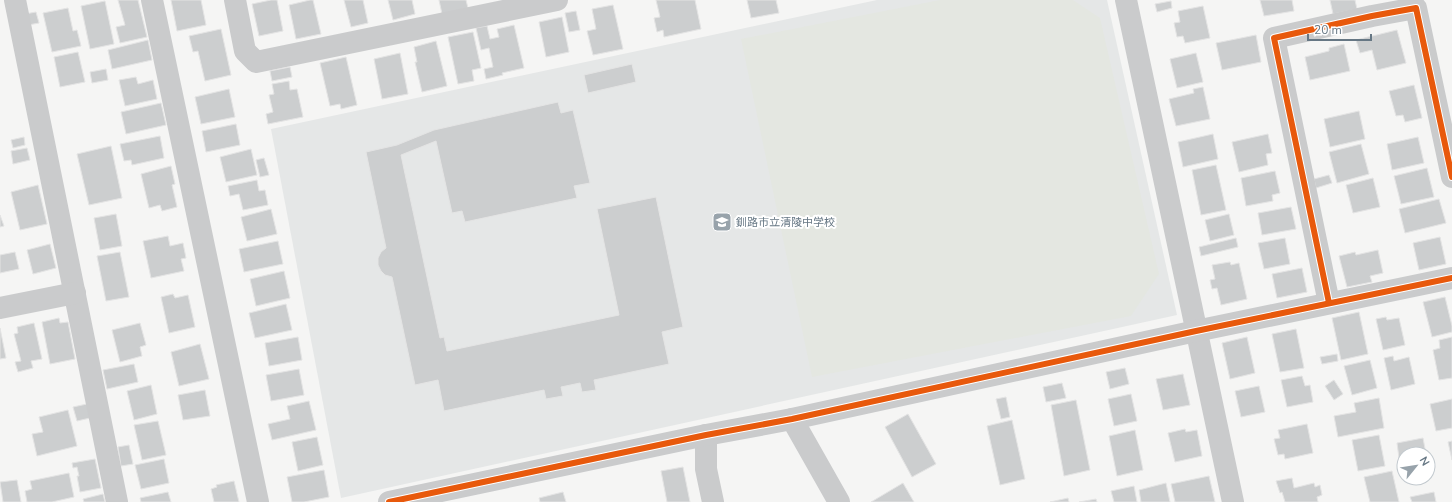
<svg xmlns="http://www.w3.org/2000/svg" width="1452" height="502" viewBox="0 0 1452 502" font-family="'Nunito Sans','Noto Sans JP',sans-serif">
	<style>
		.built { fill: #e5e7e7 }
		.green { fill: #e4e7e1 }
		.building { fill: #cccecf; stroke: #e4e4e4 }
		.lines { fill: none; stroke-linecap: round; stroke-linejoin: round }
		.minor { stroke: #cacbcc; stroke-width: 22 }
		.cycleway-casing { stroke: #fff; stroke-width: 8 }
		.cycleway { stroke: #e8590c; stroke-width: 6 }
		.labels { text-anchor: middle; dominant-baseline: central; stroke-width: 4; stroke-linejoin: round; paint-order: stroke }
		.poi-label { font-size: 11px; fill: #667784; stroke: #fff; text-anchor: start }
	</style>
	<rect width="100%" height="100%" fill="#f5f5f4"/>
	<path class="built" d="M877,0H1107L1177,315L341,498L271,129Z"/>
	<path class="green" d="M940,0H1073L1100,18L1159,274L1131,316L812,377L741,39Z"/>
	<g class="building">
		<path d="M118,0H138L147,37L120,43L116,27L125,25Z"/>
		<path d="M171,0H201L206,25L177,31Z"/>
		<path d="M271,0H277L283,31L259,36L252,4Z"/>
		<path d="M310,0H313L321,34L296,39L289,5Z"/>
		<path d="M344,0H363L368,23L351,27Z"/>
		<path d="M388,0H412L415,14L393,20Z"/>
		<path d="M439,0H466L468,8L442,14Z"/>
		<path d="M656,0H695L701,29L664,37L663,30L657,32L654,18L660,17Z"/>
		<path d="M747,0H776L779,13L751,18Z"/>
		<path d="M1260,0H1292L1294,11L1264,16Z"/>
		<path d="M1330,0H1355L1357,9L1333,14Z"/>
		<path d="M105,1L114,44L90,49L81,6Z"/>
		<path d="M1171,1L1172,8L1157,12L1155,4Z"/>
		<path d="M613,5L623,49L593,55L587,31L596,29L592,9Z"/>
		<path d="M1203,6L1210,38L1185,43L1183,36L1177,37L1174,23L1180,22L1178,11Z"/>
		<path d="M68,8L73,31L77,30L81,46L52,52L43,13Z"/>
		<path d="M576,11L580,30L569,32L565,13Z"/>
		<path d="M36,12L39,23L28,25L25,14Z"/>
		<path d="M562,17L569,52L546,57L539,22Z"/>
		<path d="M514,25L524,68L502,73L503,75L486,79L484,69L493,67L489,48L481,50L476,28L487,26L490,39L499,37L497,29Z"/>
		<path d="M221,29L231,75L205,81L198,51L193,52L189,36Z"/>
		<path d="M1397,30L1406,63L1377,70L1372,50L1360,53L1356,40Z"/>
		<path d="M473,32L481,68L472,70L474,81L458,84L448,37Z"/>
		<path d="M1256,35L1261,62L1222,70L1216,43Z"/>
		<path d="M148,40L152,60L112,69L108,50Z"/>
		<path d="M436,41L447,86L422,92L415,62H417L414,47Z"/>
		<path d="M1344,44L1350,71L1310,80L1305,57L1329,51V48Z"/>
		<path d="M78,52L85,82L60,87L54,57Z"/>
		<path d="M400,53L408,94L382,99L374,59Z"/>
		<path d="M1196,53L1203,82L1177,88L1170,59Z"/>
		<path d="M346,57L357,105L341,109L340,104L330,106L320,63Z"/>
		<path d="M632,64L636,82L588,93L584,75Z"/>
		<path d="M290,67L292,77L272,81L270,71Z"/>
		<path d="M106,69L108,80L92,83L90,72Z"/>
		<path d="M136,77L138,84L153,80L157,99L125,106L119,80Z"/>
		<path d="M289,81L290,90L297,89L303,117L268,124L266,114L273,112L269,95L274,94L272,84Z"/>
		<path d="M1414,85L1422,118L1405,122L1403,115L1396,116L1389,91Z"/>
		<path d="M1203,87L1210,119L1176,126L1169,99L1194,93L1193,89Z"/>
		<path d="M229,89L235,117L201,124L195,97Z"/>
		<path d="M558,102L561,113L573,110L590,183L574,186L577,198L465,222L462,211L452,213L436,141L401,155L440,338L444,337L447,351L619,315L597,209L656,197L683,327L662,332L669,364L594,380L596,390L582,392L580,383L561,387L563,396L546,399L544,390L444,411L438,380L415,385L392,277L385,275L381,271L378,265V258L381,252L386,248L366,152L397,145L434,130Z"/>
		<path d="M161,103L166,125L126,134L121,112Z"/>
		<path d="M1359,111L1365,139L1330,147L1324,119Z"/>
		<path d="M236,124L240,145L206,152L202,131Z"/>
		<path d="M1213,134L1218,159L1183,167L1178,142Z"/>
		<path d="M1268,134L1272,153L1266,154L1268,165L1239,172L1232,142Z"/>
		<path d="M160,136L164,158L132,165L131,160L124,161L120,144Z"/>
		<path d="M24,137L25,145L13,148L11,140Z"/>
		<path d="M1418,137L1424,163L1392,170L1387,144Z"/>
		<path d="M1361,144L1369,174L1337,183L1329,152Z"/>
		<path d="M111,146L122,198L89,205L77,154Z"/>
		<path d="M27,148L30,160L13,164L11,151Z"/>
		<path d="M251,149L257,175L226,182L220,157Z"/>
		<path d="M264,158L269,175L260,177L256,160Z"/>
		<path d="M1216,165L1226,210L1201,215L1192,170Z"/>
		<path d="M171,166L175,184L172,185L177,207L162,211L160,205L149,208L141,174Z"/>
		<path d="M1427,168L1434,197L1401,204L1394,176Z"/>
		<path d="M1275,171L1280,193L1272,195L1273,201L1246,206L1241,178Z"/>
		<path d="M1329,175L1332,183L1316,188L1314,179Z"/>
		<path d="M1373,178L1380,207L1353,213L1346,185Z"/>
		<path d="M257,180L259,191L265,190L268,205L243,210L239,194L230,196L228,186Z"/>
		<path d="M38,185L47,224L20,230L11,192Z"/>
		<path d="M1439,199L1446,223L1405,233L1399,209Z"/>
		<path d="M1291,207L1296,229L1262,235L1258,213Z"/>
		<path d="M271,209L277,234L247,241L241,217Z"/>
		<path d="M116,214L122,246L100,250L94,218Z"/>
		<path d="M1229,214L1234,235L1210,241L1205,220Z"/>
		<path d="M0,215L4,226L0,227Z"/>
		<path d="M168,236L170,246L183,243L186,258L181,259L184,271L151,278L143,241Z"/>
		<path d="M1440,237L1446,264L1419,270L1413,243Z"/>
		<path d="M1236,238L1238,247L1201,256L1199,247Z"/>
		<path d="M1285,238L1290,264L1264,269L1258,243Z"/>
		<path d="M278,241L283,264L244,272L239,249Z"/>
		<path d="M50,244L56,268L33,274L27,250Z"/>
		<path d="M1378,250L1383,273L1370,276L1372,282L1347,287L1339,256L1355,252L1356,255Z"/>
		<path d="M15,252L19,269L0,273V255Z"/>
		<path d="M120,252L129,297L106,301L97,256Z"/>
		<path d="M1230,262L1231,265L1239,263L1247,299L1221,305L1217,288L1212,289L1210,280L1215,279L1212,265Z"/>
		<path d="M1302,268L1307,292L1277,298L1272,274Z"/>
		<path d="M284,271L290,298L256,306L250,279Z"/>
		<path d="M173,294L175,298L188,295L195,327L169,333L161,297Z"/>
		<path d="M1445,297L1452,326V332L1432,337L1423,302Z"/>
		<path d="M286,304L292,330L255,338L249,313Z"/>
		<path d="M1359,312L1368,354L1341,360L1332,318Z"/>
		<path d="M1386,317L1387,320L1399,318L1405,345L1383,350L1376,319Z"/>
		<path d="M59,318L60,323L68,322L75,359L50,364L42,322Z"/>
		<path d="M34,323L42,359L31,361L33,368L18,372L15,362L21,361L14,334L18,333L17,327Z"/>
		<path d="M140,323L146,345L140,347L142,356L120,362L112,330Z"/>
		<path d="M0,328L6,358L0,359Z"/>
		<path d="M1296,329L1304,368L1280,372L1272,334Z"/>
		<path d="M298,337L302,360L269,366L265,343Z"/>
		<path d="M1247,337L1255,373L1230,379L1222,343Z"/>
		<path d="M1452,337V378L1439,380L1433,350L1440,348L1439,340Z"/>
		<path d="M200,344L209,379L179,386L171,352Z"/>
		<path d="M1337,354L1338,361L1322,364L1320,357Z"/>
		<path d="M1393,356L1394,361L1409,357L1415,384L1391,390L1384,358Z"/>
		<path d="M1370,360L1377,388L1352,395L1344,366Z"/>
		<path d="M134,364L138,382L107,389L103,370Z"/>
		<path d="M1125,368L1129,384L1110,389L1106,372Z"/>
		<path d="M299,369L304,395L271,401L266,375Z"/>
		<path d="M1183,374L1190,405L1163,410L1156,379Z"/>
		<path d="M1302,376L1305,386L1310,385L1313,402L1287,407L1281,380Z"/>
		<path d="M1334,380L1343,394L1334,400L1325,386Z"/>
		<path d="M1062,383L1066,398L1046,402L1043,387Z"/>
		<path d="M151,385L157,414L134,420L127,391Z"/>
		<path d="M1259,386L1265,412L1241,417L1235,391Z"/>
		<path d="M205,390L210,416L183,420L178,395Z"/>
		<path d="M1131,394L1137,421L1114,426L1108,399Z"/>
		<path d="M1006,397L1010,417L1001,419L996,399Z"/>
		<path d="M1379,398L1384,428L1338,437L1334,416L1356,412L1354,403Z"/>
		<path d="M1452,399V428L1436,431L1430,404Z"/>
		<path d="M1076,400L1090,470L1064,476L1051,405Z"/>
		<path d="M309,401L316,430L272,440L268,424L290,419L287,406Z"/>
		<path d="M87,404L90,418L77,421L73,407Z"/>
		<path d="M68,410L77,446L37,456L32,434L43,432L39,417Z"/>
		<path d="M908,414L936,464L912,477L885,427Z"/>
		<path d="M1012,420L1025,479L1000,485L987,426Z"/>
		<path d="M158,421L166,455L142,460L134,425Z"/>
		<path d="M1307,424L1313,453L1285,459L1284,454L1278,455L1274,439L1280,438L1278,430Z"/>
		<path d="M1185,429L1186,432L1197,430L1202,456L1175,462L1168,433Z"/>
		<path d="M1135,430L1143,470L1117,476L1109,436Z"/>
		<path d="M1379,435L1385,466L1358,471L1352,440Z"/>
		<path d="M317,437L323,465L298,471L292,442Z"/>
		<path d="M1423,438L1426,454H1404V458V457L1399,458L1397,443Z"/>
		<path d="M1452,441V460L1448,442Z"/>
		<path d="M129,445L133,464L121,466L118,447Z"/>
		<path d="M95,459L101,488L80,492L77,476H79L77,467L73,468L72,463Z"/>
		<path d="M164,459L169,483L141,489L135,465Z"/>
		<path d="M683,467L690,502H667L661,471Z"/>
		<path d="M324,470L329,497L304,502H292L287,477Z"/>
		<path d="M1392,471L1399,502H1370L1364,477Z"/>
		<path d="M69,473L74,497L52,502H27L25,491L32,489L30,481Z"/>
		<path d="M1209,476L1215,502H1175L1171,484Z"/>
		<path d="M1292,478L1294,488L1314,483L1315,487L1320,485L1322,495L1317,497L1318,502H1285L1282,492L1280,493L1276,481Z"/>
		<path d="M17,480L21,502H3L0,482Z"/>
		<path d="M234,481L239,502H214L211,489L217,487L216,485Z"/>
		<path d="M903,483L914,502H871Z"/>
		<path d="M1166,483L1170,502H1141L1139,490Z"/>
		<path d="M1134,486L1137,502H1114L1111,491Z"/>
		<path d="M168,492L171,502H141L140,498Z"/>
		<path d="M563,492L566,502H540L539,498Z"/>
		<path d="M1434,492L1436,502H1412L1410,497Z"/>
		<path d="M103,494L105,502H84L83,499Z"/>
		<path d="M1068,498L1069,502H1050Z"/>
		<path d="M1096,499L1097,502H1079Z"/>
	</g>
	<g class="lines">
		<g class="minor">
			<path d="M15,0L117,502"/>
			<path d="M152,0L258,502"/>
			<path d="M235,0L245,51L256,62L557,0"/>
			<path d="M1126,0L1233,502"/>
			<path d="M1329,303L1274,38L1372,16L1416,8L1452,177"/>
			<path d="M0,308L75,293"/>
			<path d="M792,419L839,502"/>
			<path d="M706,435V469L713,502"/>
			<path d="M389,502L706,435L792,419L1196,331L1452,278"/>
		</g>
		<g class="cycleway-casing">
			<g id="cycleway">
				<path d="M1329,303L1274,38L1372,16L1416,8L1452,177"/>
				<path d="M389,502L706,435L792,419L1196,331L1452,278"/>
			</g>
		</g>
		<use href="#cycleway" class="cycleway"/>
	</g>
	<defs>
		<g id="school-square" transform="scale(1)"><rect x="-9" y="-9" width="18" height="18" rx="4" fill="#98a3ab" stroke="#fff"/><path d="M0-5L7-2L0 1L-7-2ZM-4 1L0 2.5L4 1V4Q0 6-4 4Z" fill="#fff"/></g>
	</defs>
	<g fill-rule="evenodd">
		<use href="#school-square" x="722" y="222"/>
	</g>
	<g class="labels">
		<g class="poi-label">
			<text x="736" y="222">釧路市立清陵中学校</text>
		</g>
	</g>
	<g transform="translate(1416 466) rotate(60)"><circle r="19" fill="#ffffff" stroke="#c2c9ce"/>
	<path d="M0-3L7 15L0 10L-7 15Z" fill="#98a3ab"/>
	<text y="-6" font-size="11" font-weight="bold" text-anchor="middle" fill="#667784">N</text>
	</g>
	<path d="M1308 34v6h63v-6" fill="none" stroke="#667784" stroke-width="2"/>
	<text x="1314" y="34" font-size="12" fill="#667784" stroke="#ffffff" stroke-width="3" paint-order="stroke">20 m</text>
</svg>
